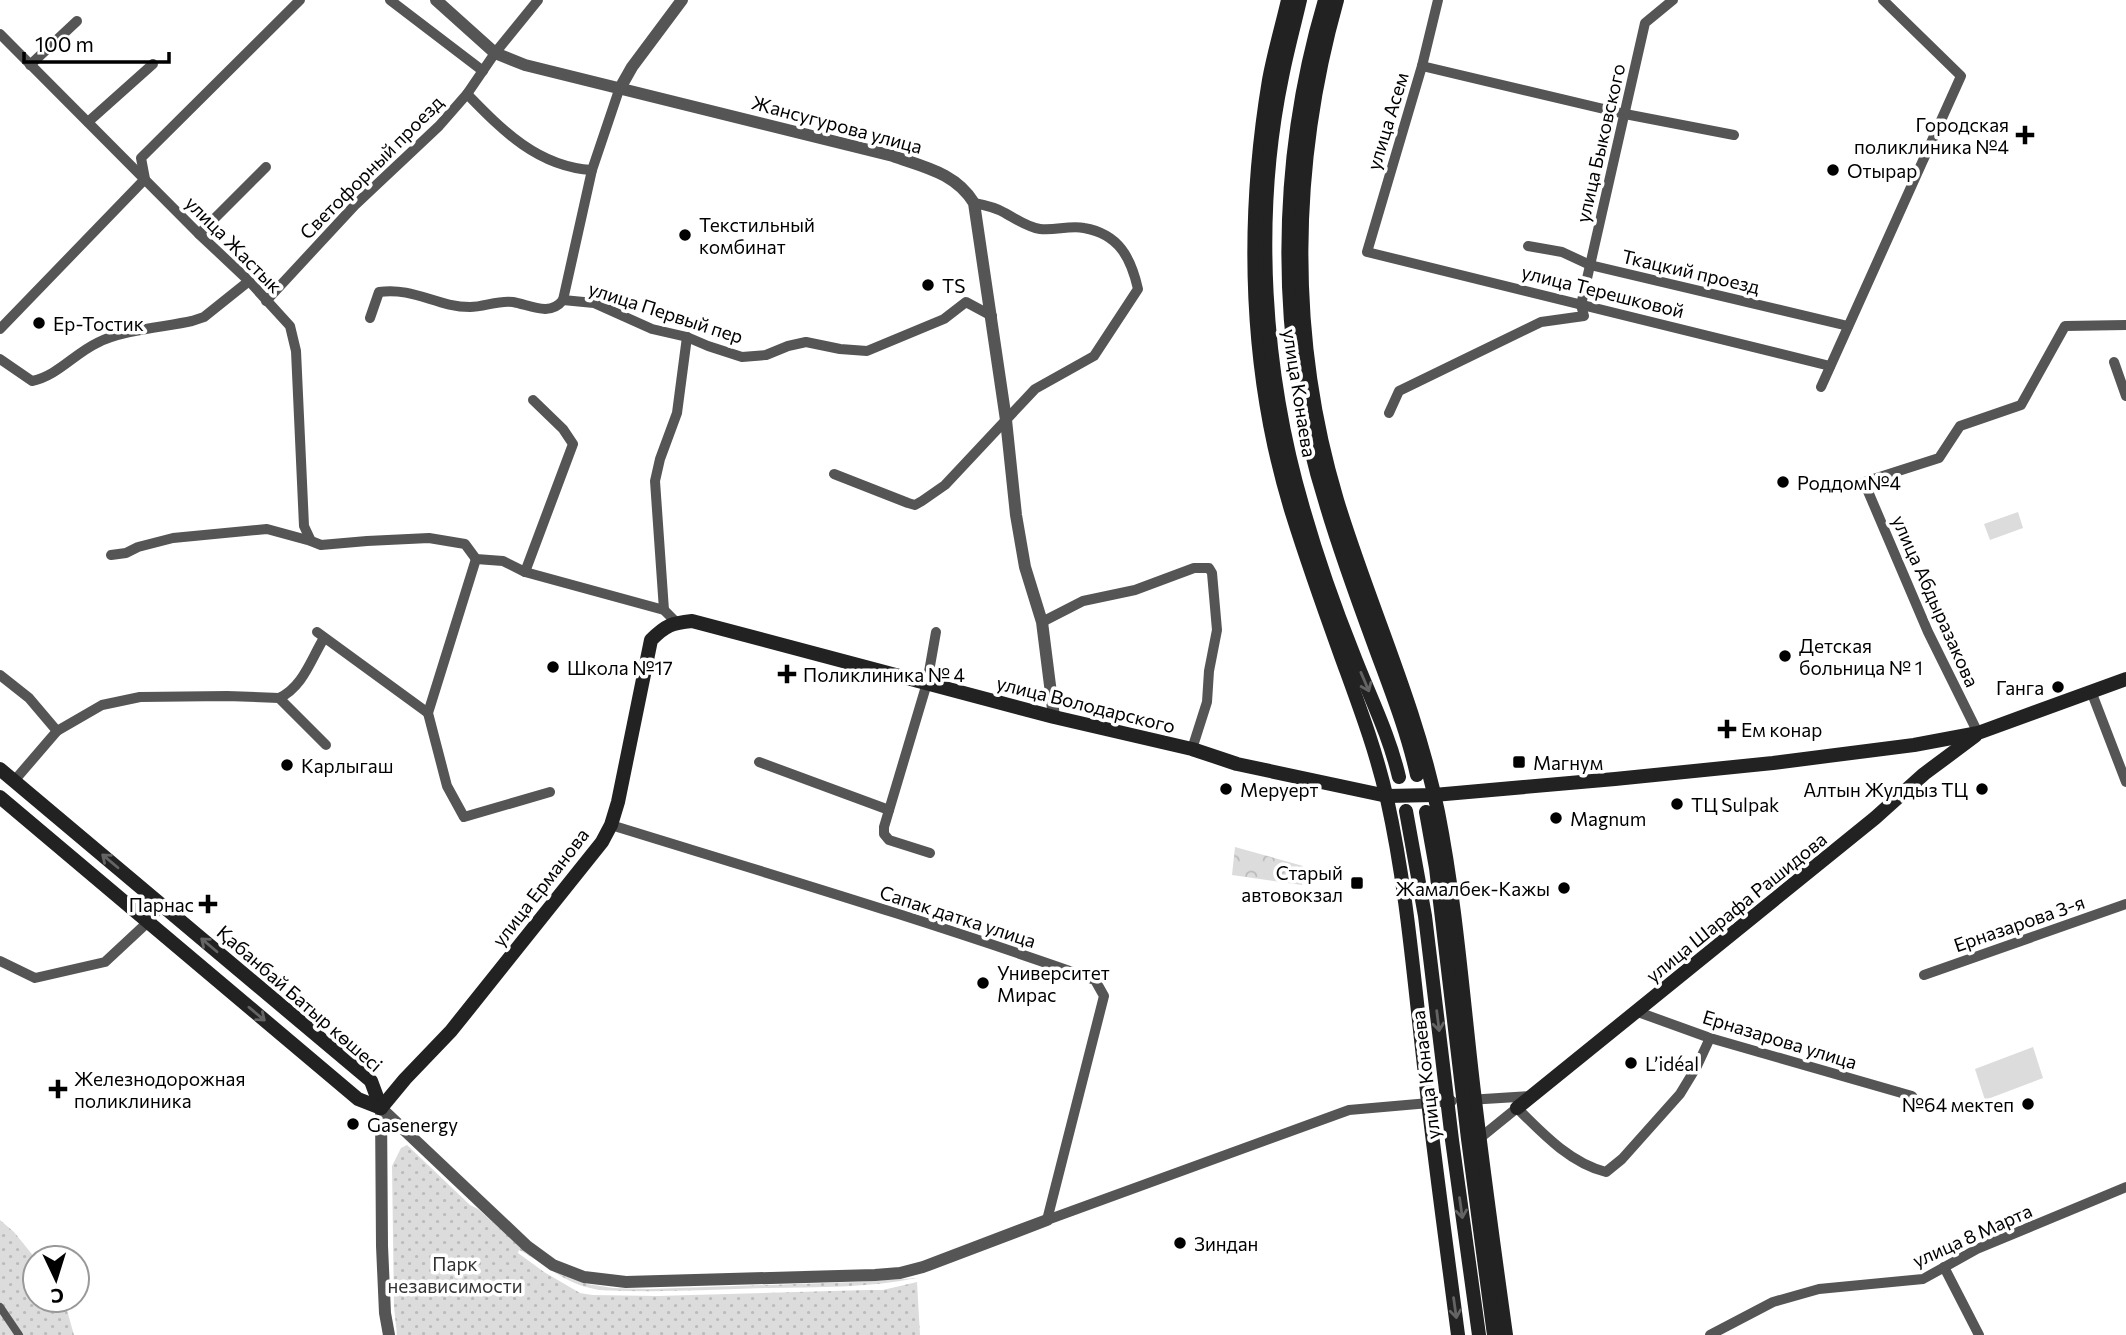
<svg xmlns="http://www.w3.org/2000/svg" width="2126" height="1335" viewBox="0 0 2126 1335" font-family="Commissioner,sans-serif">
	<style>
		.forest { fill: url(#forest-crowns) }
		.park { fill: url(#park-dots) }
		.pitch { fill: #dcdcdc }
		.lines { fill: none; stroke-linecap: round; stroke-linejoin: round }
		.pedestrian { stroke: #555; stroke-width: 8 }
		.minor { stroke: #555; stroke-width: 10 }
		.tertiary { stroke: #555; stroke-width: 12 }
		.secondary { stroke: #222; stroke-width: 14 }
		.oneway { stroke: #646464 }
		.poi-dot { fill: #000; stroke: #fff; stroke-width: 2.5 }
		.labels { text-anchor: middle; dominant-baseline: central; stroke-width: 7; stroke-linejoin: round; paint-order: stroke }
		.street-label { font-size: 19px; fill: #000; stroke: #fff }
		.poi-label { font-size: 19px; fill: #000; stroke: #fff; text-anchor: start }
		.park-label { font-size: 19px; fill: #333; stroke: #fff }
	</style>
	<defs>
		<pattern id="forest-crowns" width="20" height="18" patternUnits="userSpaceOnUse" patternTransform="scale(1.75)"><rect width="20" height="18" fill="#dcdcdc"/><path d="M2 6a3 3 0 1 1 6 0M12 15a3 3 0 1 1 6 0" fill="none" stroke="#bbb"/></pattern>
		<pattern id="park-dots" width="8" height="8" patternUnits="userSpaceOnUse" patternTransform="scale(1.75)"><rect width="8" height="8" fill="#dcdcdc"/><path d="M2 2h.1M6 6h.1" fill="none" stroke="#bbb" stroke-width="1.8" stroke-linecap="round"/></pattern>
	</defs>
	<rect width="100%" height="100%" fill="#fff"/>
	<path class="forest" d="M1235,847L1303,866L1302,885L1232,875Z"/>
	<g class="park">
		<path d="M407,1145L470,1205L478,1209L516,1243L550,1268L587,1284L613,1288L650,1289L854,1282L917,1278C868,1288 817,1287 767,1288C711,1290 655,1293 599,1290C561,1283 550,1266 519,1250L518,1253L544,1272L580,1293L592,1295L657,1296L867,1290H883L917,1282L920,1335H397L394,1307L392,1166L401,1148Z"/>
		<path d="M0,1220L14,1232L35,1258V1300H64L74,1335H0Z"/>
	</g>
	<g class="pitch">
		<path d="M2018,512L2023,528L1990,540L1984,524Z"/>
		<path d="M2033,1047L2043,1078L1985,1100L1975,1069Z"/>
	</g>
	<g class="lines">
		<path class="pedestrian" d="M0,1307L19,1335"/>
		<g class="minor">
			<path d="M390,0L483,71"/>
			<path d="M1438,0L1422,66L1367,252L1830,366"/>
			<path d="M0,34L199,234L249,281L290,326L296,351L304,526L311,541"/>
			<path d="M30,65L77,21"/>
			<path d="M1422,66L1625,114L1734,135"/>
			<path d="M467,94C502,130 538,167 592,170"/>
			<path d="M88,122L153,64"/>
			<path d="M199,234L266,167"/>
			<path d="M1528,246L1562,252L1590,265L1848,326"/>
			<path d="M563,300L594,303L652,329L687,337L708,346L742,357L766,355L788,346L806,342L840,349L867,351L944,319L966,302L992,316"/>
			<path d="M563,300L592,170L619,90"/>
			<path d="M266,301L355,205L439,126L467,94L495,53L538,0"/>
			<path d="M370,318L379,292C414,287 437,307 470,307C484,307 498,300 513,302C530,305 550,317 563,300"/>
			<path d="M0,329L145,179L141,158L300,0"/>
			<path d="M0,359L32,381C57,376 74,354 97,343C122,330 165,327 192,321L204,317L249,281"/>
			<path d="M2114,362L2126,396"/>
			<path d="M1821,387L1961,76L1883,0"/>
			<path d="M1389,413L1399,391L1541,322L1584,316L1581,305L1645,23L1673,0"/>
			<path d="M834,474L908,503L915,505L922,501L945,485L1035,389L1094,356L1138,289C1131,258 1119,234 1084,228C1070,225 1054,231 1040,229C1027,227 1016,219 1005,213C995,207 985,205 974,203"/>
			<path d="M111,555L126,553L138,547L173,538L267,529L311,541L321,545L367,541L429,538L465,544L476,559L503,561L525,572L664,610L676,622"/>
			<path d="M476,559L428,713L447,786L464,817L550,792"/>
			<path d="M525,572L573,444L563,429L533,400"/>
			<path d="M664,610L655,481L660,459L677,413L687,337"/>
			<path d="M1042,622L1083,601L1135,590L1194,568H1209L1212,573L1217,630L1209,671L1207,702L1192,749"/>
			<path d="M317,632L428,713"/>
			<path d="M0,675L29,698L57,731L14,781"/>
			<path d="M2091,691L2126,782"/>
			<path d="M279,698C303,687 311,659 324,638"/>
			<path d="M57,731L102,705L140,697L227,696L279,698L326,745"/>
			<path d="M1978,733L1928,632L1864,482L1939,458L1960,426L2021,405L2065,326L2126,325"/>
			<path d="M759,762L889,810"/>
			<path d="M611,825C773,875 935,923 1095,980L1104,996L1047,1220"/>
			<path d="M930,853L889,840L884,834V827L927,683L936,632"/>
			<path d="M0,961L35,978L105,962L148,922L162,905"/>
			<path d="M1924,975L2126,904"/>
			<path d="M1638,1012L1710,1038L1912,1096"/>
			<path d="M1468,1100L1532,1096"/>
			<path d="M1480,1138L1517,1108C1542,1133 1570,1163 1606,1172L1622,1159L1680,1094L1697,1066L1710,1038"/>
			<path d="M1047,1220L1349,1110L1452,1101"/>
			<path d="M1944,1267L1979,1335"/>
			<path d="M1710,1335L1773,1302L1819,1289L1923,1279L1977,1249L2126,1187"/>
		</g>
		<g class="tertiary">
			<path d="M436,0L495,53L525,65L893,156C924,167 956,173 974,203L1006,420L1016,515L1025,567L1042,622L1054,717"/>
			<path d="M619,90L632,67L682,0"/>
			<path d="M381,1108L527,1246L553,1265L584,1277L626,1282L875,1275L900,1273L923,1267L1047,1220"/>
			<path d="M381,1108L382,1246L385,1313L389,1335"/>
		</g>
		<g class="secondary">
			<path d="M1288,0C1282,26 1274,53 1269,80C1245,224 1249,374 1292,513C1307,561 1324,609 1341,656C1358,703 1376,750 1387,799C1406,884 1413,970 1423,1057C1433,1150 1446,1242 1458,1335"/>
			<path d="M1300,0C1294,26 1287,51 1282,77C1253,216 1263,372 1303,508C1317,557 1334,606 1353,653C1369,695 1389,734 1399,777"/>
			<path d="M1325,0C1277,161 1275,342 1326,504C1340,551 1357,598 1374,644C1390,688 1407,730 1417,775"/>
			<path d="M1337,0C1291,163 1288,337 1337,500C1369,605 1416,704 1438,812C1454,893 1461,975 1470,1057C1480,1149 1493,1242 1506,1335"/>
			<path d="M0,769L371,1081L381,1108"/>
			<path d="M0,797L358,1099L381,1108"/>
			<path d="M1406,811L1425,916L1452,1140L1479,1335"/>
			<path d="M1426,812L1436,868L1468,1139L1494,1335"/>
			<path d="M381,1108L405,1079L451,1031L602,842L611,825L618,802L651,640C666,625 672,623 692,621L1054,717L1192,749L1237,764L1387,796L1434,795L1615,779L1773,763L1914,745L1978,733L2126,679"/>
			<path d="M1517,1108L1875,818L1924,774L1975,736"/>
		</g>
	</g>
	<defs><path id="oneway-shaft" d="M-6 0H5M1.5-3L5.5 0L1.5 3" fill="none" stroke-width="1.6" stroke-linecap="round" stroke-linejoin="round" transform="scale(1.75)"/></defs>
	<g class="oneway">
		<use href="#oneway-shaft" transform="translate(1365 682) rotate(67)"/>
		<use href="#oneway-shaft" transform="translate(110 861) rotate(-140)"/>
		<use href="#oneway-shaft" transform="translate(209 945) rotate(-140)"/>
		<use href="#oneway-shaft" transform="translate(257 1014) rotate(40)"/>
		<use href="#oneway-shaft" transform="translate(1438 1021) rotate(83)"/>
		<use href="#oneway-shaft" transform="translate(1461 1208) rotate(82)"/>
		<use href="#oneway-shaft" transform="translate(1455 1308) rotate(82)"/>
	</g>
	<g class="poi-dot">
		<path d="M2021.5 124.5h7v7h7v7h-7v7h-7v-7h-7v-7h7z"/>
		<circle cx="1833" cy="170" r="7"/>
		<circle cx="685" cy="235" r="7"/>
		<circle cx="928" cy="285" r="7"/>
		<circle cx="39" cy="323" r="7"/>
		<circle cx="1783" cy="482" r="7"/>
		<circle cx="1785" cy="656" r="7"/>
		<circle cx="553" cy="667" r="7"/>
		<path d="M783.5 663.5h7v7h7v7h-7v7h-7v-7h-7v-7h7z"/>
		<circle cx="2058" cy="687" r="7"/>
		<path d="M1723.5 718.5h7v7h7v7h-7v7h-7v-7h-7v-7h7z"/>
		<rect x="1512" y="755" width="14" height="14" rx="3.5"/>
		<circle cx="287" cy="765" r="7"/>
		<circle cx="1226" cy="789" r="7"/>
		<circle cx="1982" cy="789" r="7"/>
		<circle cx="1677" cy="804" r="7"/>
		<circle cx="1556" cy="818" r="7"/>
		<rect x="1350" y="876" width="14" height="14" rx="3.5"/>
		<circle cx="1564" cy="888" r="7"/>
		<path d="M204.5 893.5h7v7h7v7h-7v7h-7v-7h-7v-7h7z"/>
		<circle cx="983" cy="983" r="7"/>
		<circle cx="1631" cy="1063" r="7"/>
		<path d="M54.5 1078.5h7v7h7v7h-7v7h-7v-7h-7v-7h7z"/>
		<circle cx="2028" cy="1104" r="7"/>
		<circle cx="353" cy="1124" r="7"/>
		<circle cx="1180" cy="1243" r="7"/>
	</g>
	<g class="labels">
		<g class="street-label">
			<text transform="translate(1387 121) rotate(-73)">улица Асем</text>
			<text transform="translate(837 124) rotate(15)">Жансугурова улица</text>
			<text transform="translate(1600 143) rotate(-77)">улица Быковского</text>
			<text transform="translate(371 167) rotate(-45)">Светофорный проезд</text>
			<text transform="translate(234 244) rotate(45)">улица Жастык</text>
			<text transform="translate(1691 271) rotate(13)">Ткацкий проезд</text>
			<text transform="translate(1603 291) rotate(14)">улица Терешковой</text>
			<text transform="translate(666 312) rotate(18)">улица Первый пер</text>
			<text transform="translate(1300 393) rotate(81)">улица Конаева</text>
			<text transform="translate(1936 601) rotate(66)">улица Абдыразакова</text>
			<text transform="translate(1086 704) rotate(14)">улица Володарского</text>
			<text transform="translate(540 887) rotate(-52)">улица Ерманова</text>
			<text transform="translate(1736 907) rotate(-39)">улица Шарафа Рашидова</text>
			<text transform="translate(958 916) rotate(18)">Сапак датка улица</text>
			<text transform="translate(2019 923) rotate(-19)">Ерназарова 3-я</text>
			<text transform="translate(300 998) rotate(41)">Қабанбай Батыр көшесі</text>
			<text transform="translate(1780 1039) rotate(17)">Ерназарова улица</text>
			<text transform="translate(1425 1075) rotate(-97)">улица Конаева</text>
			<text transform="translate(1972 1235) rotate(-24)">улица 8 Марта</text>
		</g>
		<g class="poi-label">
			<text x="2009" y="124" text-anchor="end">Городская<tspan x="2009" dy="22">поликлиника №4</tspan></text>
			<text x="1847" y="170">Отырар</text>
			<text x="699" y="224">Текстильный<tspan x="699" dy="22">комбинат</tspan></text>
			<text x="942" y="285">TS</text>
			<text x="53" y="323">Ер-Тостик</text>
			<text x="1797" y="482">Роддом№4</text>
			<text x="1799" y="645">Детская<tspan x="1799" dy="22">больница № 1</tspan></text>
			<text x="567" y="667">Школа №17</text>
			<text x="803" y="674">Поликлиника № 4</text>
			<text x="2044" y="687" text-anchor="end">Ганга</text>
			<text x="1741" y="729">Ем конар</text>
			<text x="1533" y="762">Магнум</text>
			<text x="301" y="765">Карлыгаш</text>
			<text x="1240" y="789">Меруерт</text>
			<text x="1968" y="789" text-anchor="end">Алтын Жулдыз ТЦ</text>
			<text x="1691" y="804">ТЦ Sulpak</text>
			<text x="1570" y="818">Magnum</text>
			<text x="1343" y="872" text-anchor="end">Старый<tspan x="1343" dy="22">автовокзал</tspan></text>
			<text x="1550" y="888" text-anchor="end">Жамалбек-Кажы</text>
			<text x="194" y="904" text-anchor="end">Парнас</text>
			<text x="997" y="972">Университет<tspan x="997" dy="22">Мирас</tspan></text>
			<text x="1645" y="1063">L’idéal</text>
			<text x="74" y="1078">Железнодорожная<tspan x="74" dy="22">поликлиника</tspan></text>
			<text x="2014" y="1104" text-anchor="end">№64 мектеп</text>
			<text x="367" y="1124">Gasenergy</text>
			<text x="1194" y="1243">Зиндан</text>
		</g>
		<g class="park-label">
			<text x="455" y="1263">Парк<tspan x="455" dy="22">независимости</tspan></text>
		</g>
	</g>
	<g transform="translate(56 1279) rotate(176)"><circle r="33" fill="#ffffff" stroke="#999999" stroke-width="2"/>
	<path d="M0-5L12 26L0 18L-12 26Z" fill="#000000"/>
	<text y="-10" font-size="19" font-weight="bold" text-anchor="middle" fill="#000000">С</text>
	</g>
	<path d="M24 52v10h145v-10" fill="none" stroke="#000000" stroke-width="3.5"/>
	<text x="35" y="52" font-size="21" fill="#000000" stroke="#ffffff" stroke-width="5" paint-order="stroke">100 m</text>
</svg>
